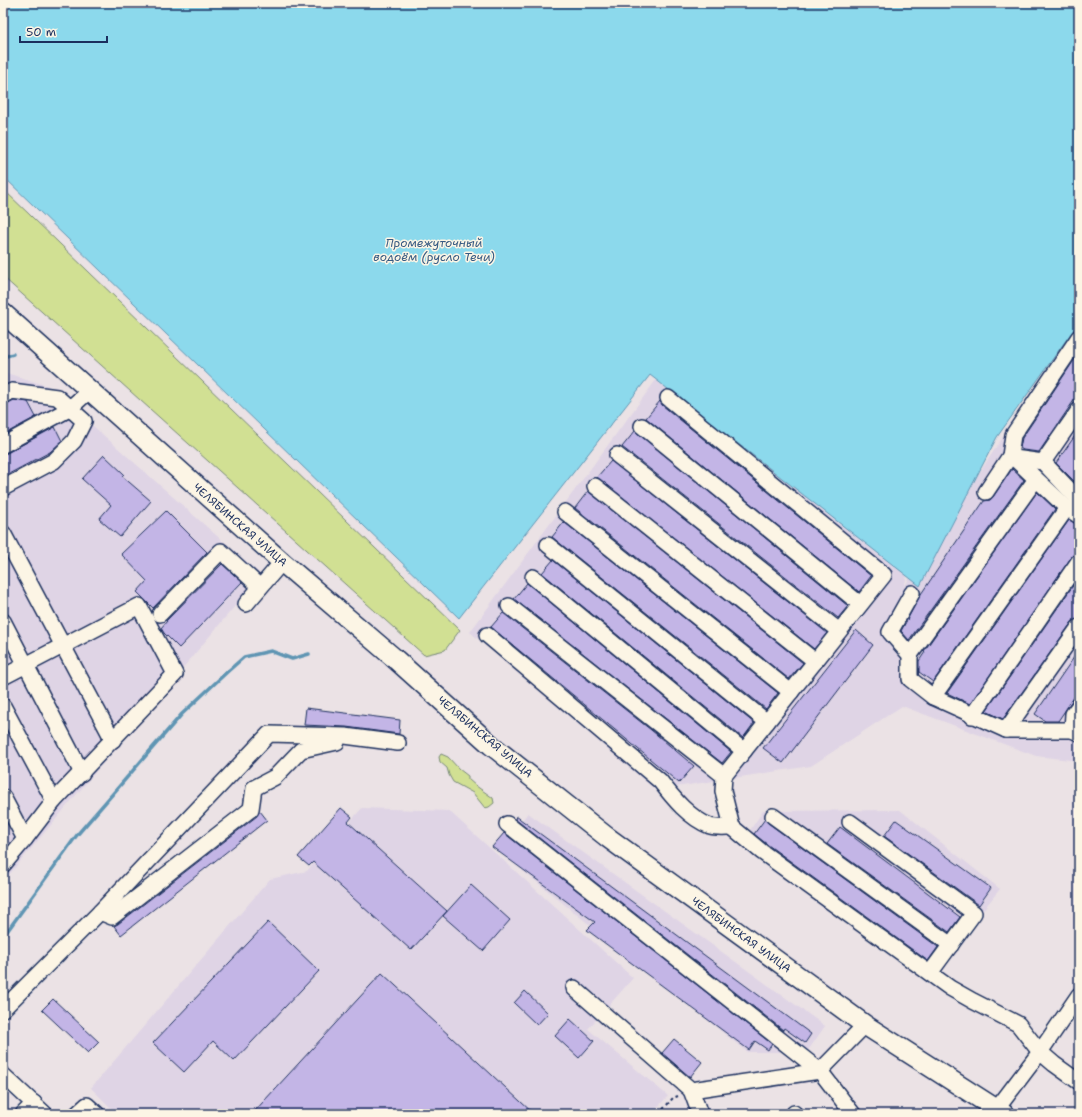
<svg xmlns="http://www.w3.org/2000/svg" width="1082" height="1117" viewBox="0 0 1082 1117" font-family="'Shantell Sans',sans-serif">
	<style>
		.built { fill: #dfd4e5 }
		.green { fill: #d1e093; stroke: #768878 }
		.water { fill: #8cd9ec; stroke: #5f95b3 }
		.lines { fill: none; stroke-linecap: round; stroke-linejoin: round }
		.stream { stroke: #5f95b3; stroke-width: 3.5 }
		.building { fill: #c3b5e6; stroke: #1b2f5e }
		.minor-casing { stroke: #1b2f5e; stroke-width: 18 }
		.major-casing { stroke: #1b2f5e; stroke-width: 22 }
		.path { stroke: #1b2f5e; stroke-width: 2; stroke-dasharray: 3 3; stroke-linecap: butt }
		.minor { stroke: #fcf5e5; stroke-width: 15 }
		.major { stroke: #fcf5e5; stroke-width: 19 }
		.labels { text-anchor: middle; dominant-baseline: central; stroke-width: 3; stroke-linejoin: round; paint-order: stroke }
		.street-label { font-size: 11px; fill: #1b2f5e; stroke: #fcf5e5 }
		.water-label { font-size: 12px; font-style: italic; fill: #375a82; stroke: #fcf5e5 }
	</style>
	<rect width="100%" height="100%" fill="#ebe2e5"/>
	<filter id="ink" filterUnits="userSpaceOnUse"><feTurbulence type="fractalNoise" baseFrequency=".025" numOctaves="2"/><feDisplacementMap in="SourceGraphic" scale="8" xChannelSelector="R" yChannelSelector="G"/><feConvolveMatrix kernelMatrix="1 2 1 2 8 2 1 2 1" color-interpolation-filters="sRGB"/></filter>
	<g filter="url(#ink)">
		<g class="built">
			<path d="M1079,330V761L1036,756L902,706L811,766L656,790L470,632L656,380L907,576L904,587L999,443L1062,352Z"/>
			<path d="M3,372L48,386L261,575L3,882Z"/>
			<path d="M362,808L449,811L633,978L588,1029L668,1096L651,1114H117L91,1088L270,879L307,871Z"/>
			<path d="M900,810L1000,889L928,978L740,845L763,811Z"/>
			<path d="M528,813L825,1026L807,1052H747L497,850Z"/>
		</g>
		<g class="green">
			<path d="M3,189L460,630L445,650L424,655L3,277Z"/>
			<path d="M441,754L448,757L459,769L468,776V779C476,787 484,791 493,798L494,803L489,807L485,808L473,793L453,782L449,775L447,768L440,762L439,757Z"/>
		</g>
		<path class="water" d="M3,3H1079V322L997,437L920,586L650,375L459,618L3,176Z"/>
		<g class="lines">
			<g class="stream">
				<path d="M3,357L13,354"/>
				<path d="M3,937L77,835L182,714L227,672L244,657L271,651L292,659L309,654"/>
			</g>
		</g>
		<g class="building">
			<path d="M1079,353V393L1039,452L1023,450L1020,448L1022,438Z"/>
			<path d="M14,400L28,402L36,417L3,435V406Z"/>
			<path d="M660,401L662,405L871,576L859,592L646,418Z"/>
			<path d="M55,427L62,441L50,452L3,477V454L7,453Z"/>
			<path d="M1079,430V473L1074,481L1056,463Z"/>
			<path d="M635,431L848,606L838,618L622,447Z"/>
			<path d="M104,455L124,474L122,476L151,501L120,537L99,519L111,505L82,479Z"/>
			<path d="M611,461L827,633L814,649L597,477Z"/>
			<path d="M1012,469L1024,480L909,640L901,631L921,594L984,501L990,500L993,497Z"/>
			<path d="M588,491L803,663L789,679L575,508Z"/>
			<path d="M1037,492L1055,509L933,682L919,672V661L925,652L924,651Z"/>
			<path d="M166,511L207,552L153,608L137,592L147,581L121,554Z"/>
			<path d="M1069,520L1079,525V552L1075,553L1072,556L970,704L947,693Z"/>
			<path d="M564,522L778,693L766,709L552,537Z"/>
			<path d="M553,560L754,723L743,738L542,573Z"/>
			<path d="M222,564L242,582L179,648L164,633L161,628L167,621H166Z"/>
			<path d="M1079,577V617L1072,622L1003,719L986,711Z"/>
			<path d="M527,583L731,752L722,763L514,599Z"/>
			<path d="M503,613L651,730L694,766L679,783L491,627Z"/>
			<path d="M856,630L873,645L783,763L763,748Z"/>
			<path d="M1079,650V690L1058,721H1045L1035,714Z"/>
			<path d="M306,708L400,720L399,734L346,727L304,725Z"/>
			<path d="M341,808L352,817L348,822L447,911L411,950L313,862L309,866L298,857Z"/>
			<path d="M260,811L267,820L121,935L114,926L118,924L257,816Z"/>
			<path d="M516,816L811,1034L805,1043L784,1028L783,1030L515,819Z"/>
			<path d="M765,819L768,823L938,947L928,961L768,845L754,834Z"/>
			<path d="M896,820L991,888L979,905L884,836Z"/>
			<path d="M840,827L960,917L949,932L827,844Z"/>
			<path d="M504,833L772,1044L768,1050L755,1041L749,1050L587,930L595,922L492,847Z"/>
			<path d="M471,885L510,920L483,951L443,916Z"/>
			<path d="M268,922L319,971L234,1061L213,1041L184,1072L153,1043Z"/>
			<path d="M382,973L534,1114H252Z"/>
			<path d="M525,991L548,1013L537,1025L514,1003Z"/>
			<path d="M53,999L99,1042L88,1053L42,1010Z"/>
			<path d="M570,1019L594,1041L579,1058L555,1036Z"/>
			<path d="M674,1039L702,1062L690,1077L662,1053Z"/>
		</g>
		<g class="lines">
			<g class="minor-casing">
				<g id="minor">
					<path d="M3,396L12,391L57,397L84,421L74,441L54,461L3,488"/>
					<path d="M668,398L884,575L724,776L723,791L732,827L762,852L950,988L973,1001L1018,1024L1040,1052L1054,1064L1079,1082"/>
					<path d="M642,426L860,604"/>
					<path d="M3,445L69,409L89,391"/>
					<path d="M617,455L839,631"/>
					<path d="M1010,456L1013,435L1079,337"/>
					<path d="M1014,458L1043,462L1079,500"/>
					<path d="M1043,462L1079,410"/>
					<path d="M595,486L815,661"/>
					<path d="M986,492L1010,456L1014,458L1067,508L1079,516"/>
					<path d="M565,512L791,692"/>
					<path d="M3,533L113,740"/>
					<path d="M548,545L767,722"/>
					<path d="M533,577L744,751"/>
					<path d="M912,593L890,632L910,655V679L933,697L1006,730H1072L1079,733"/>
					<path d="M246,604L282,562"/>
					<path d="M509,606L724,776"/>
					<path d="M160,614L221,551L260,587"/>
					<path d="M3,621L82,773"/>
					<path d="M487,635L660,781C673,798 689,818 710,826C716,828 726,827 732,827"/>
					<path d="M910,655L1036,479"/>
					<path d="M3,677L139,606L175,674L54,801L25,839L3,865"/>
					<path d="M933,697L1067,508"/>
					<path d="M3,706L54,801"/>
					<path d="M972,716L1079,561"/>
					<path d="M1006,730L1079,627"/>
					<path d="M1072,730L1073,714L1079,706"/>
					<path d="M3,797L25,839"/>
					<path d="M773,816L951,945"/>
					<path d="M850,822L974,913L930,973"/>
					<path d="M507,824L820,1071L691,1090L574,988"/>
					<path d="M100,912L112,917L251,809L254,788L275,777L301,750L337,742"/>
					<path d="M3,1009L100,912L269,734L345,736L398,743"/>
					<path d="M3,1075L45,1114"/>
					<path d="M691,1090L700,1114"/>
					<path d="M794,1113L795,1114"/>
					<path d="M23,1114L34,1103"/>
					<path d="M77,1114L87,1105L97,1114"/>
					<path d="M853,1114L820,1071L865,1025"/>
					<path d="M993,1114L1040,1052L1079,995"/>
				</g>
			</g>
			<g class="major-casing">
				<path id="major" d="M3,313L282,562L393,657L491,745L607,837L865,1025L1004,1114"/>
			</g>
			<path class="path" d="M659,1114L673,1098L678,1096"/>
			<use href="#minor" class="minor"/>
			<use href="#major" class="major"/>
		</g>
	</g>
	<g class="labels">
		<g class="street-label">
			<text transform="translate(240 525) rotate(41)">ЧЕЛЯБИНСКАЯ УЛИЦА</text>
			<text transform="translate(485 737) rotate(40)">ЧЕЛЯБИНСКАЯ УЛИЦА</text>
			<text transform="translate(741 935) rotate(36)">ЧЕЛЯБИНСКАЯ УЛИЦА</text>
		</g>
		<g class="water-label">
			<text x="434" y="243">Промежуточный<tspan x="434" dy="14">водоём (русло Течи)</tspan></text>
		</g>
	</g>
	<rect width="1082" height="1117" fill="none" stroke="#fcf5e5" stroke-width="16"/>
	<rect x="8" y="8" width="1066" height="1101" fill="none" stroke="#1b2f5e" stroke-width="1.5" filter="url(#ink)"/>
	<path d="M20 36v6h87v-6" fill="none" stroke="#1b2f5e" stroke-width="2"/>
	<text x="26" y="36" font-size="12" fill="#1b2f5e" stroke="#fcf5e5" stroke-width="3" paint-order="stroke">50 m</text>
</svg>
